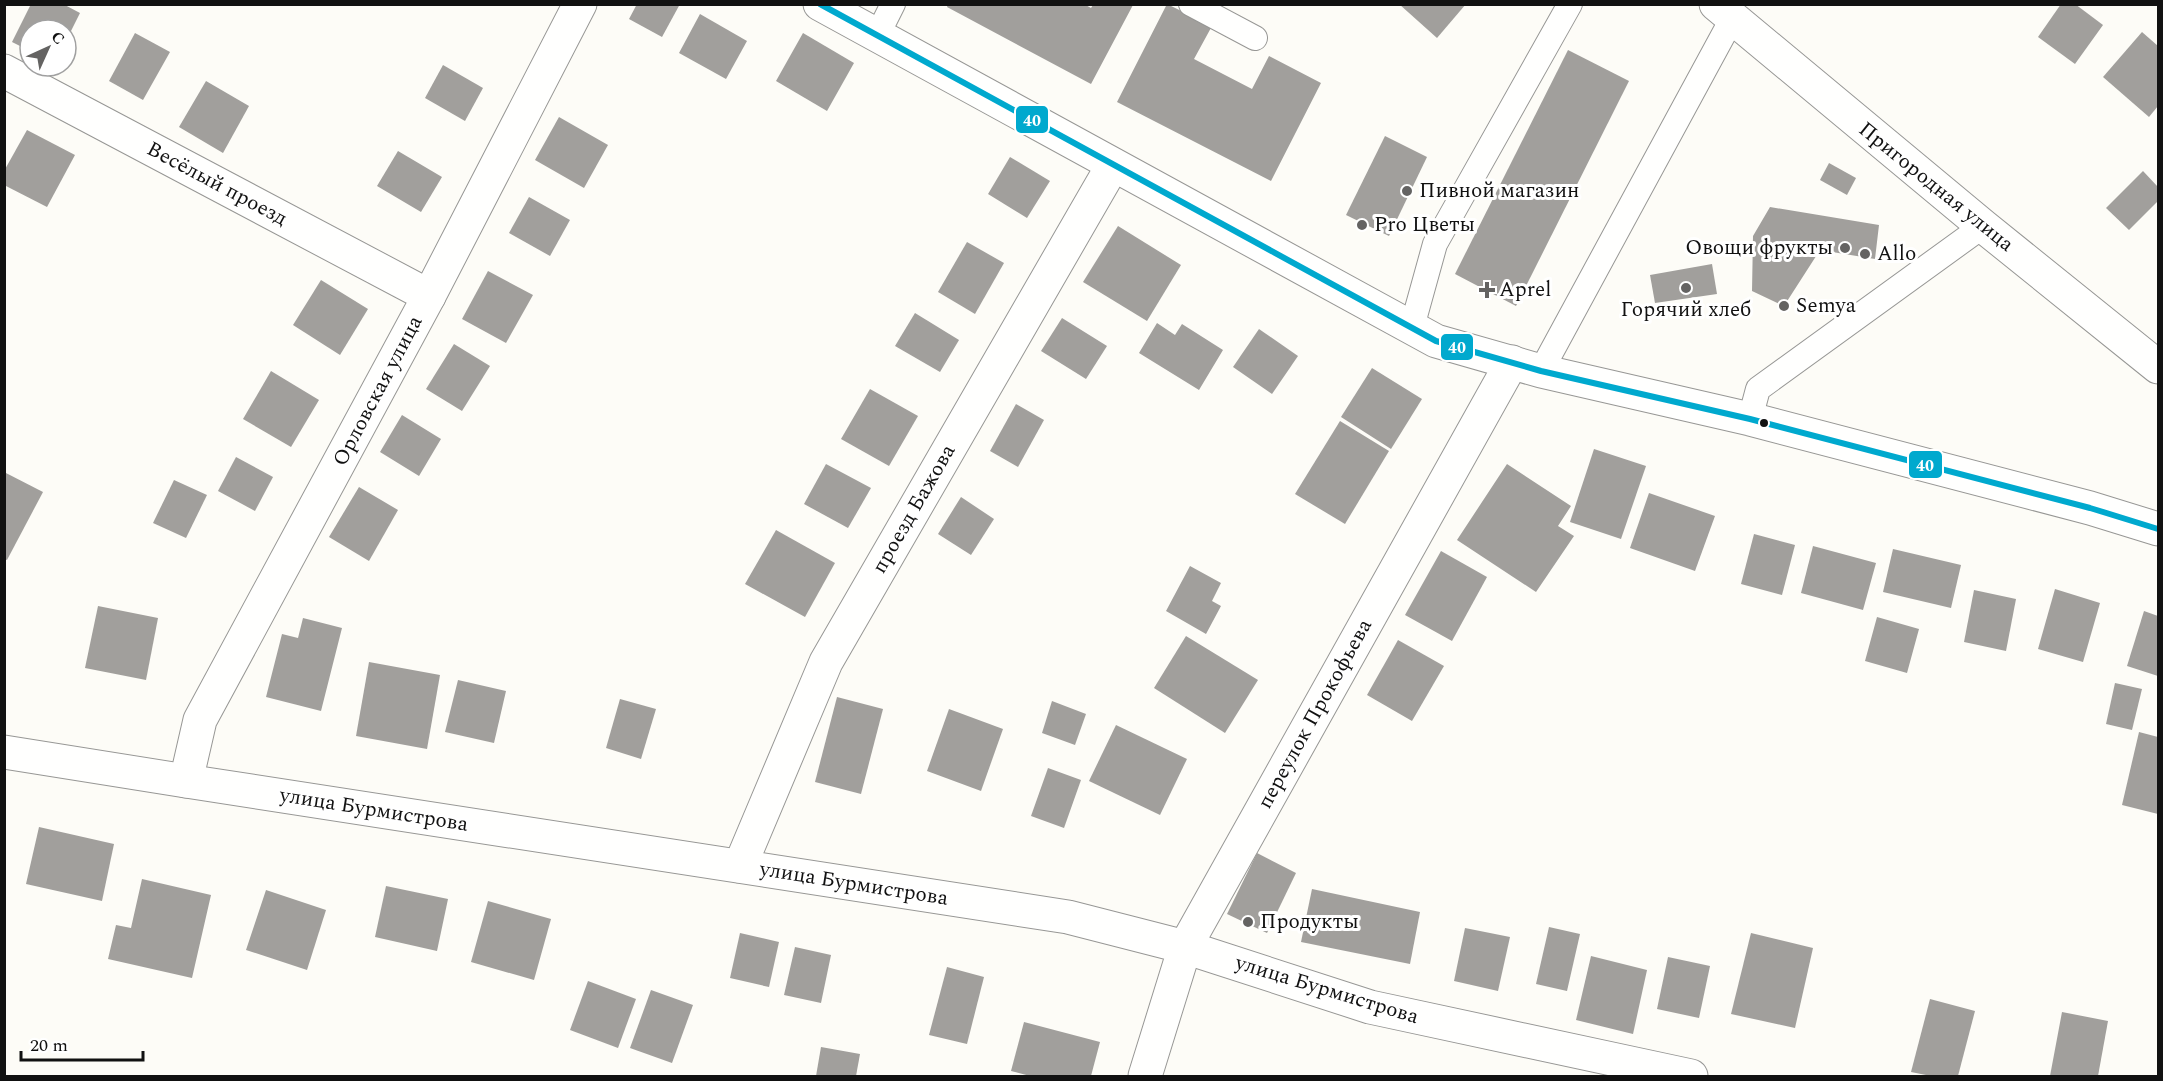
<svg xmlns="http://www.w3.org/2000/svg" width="2163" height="1081" viewBox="0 0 2163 1081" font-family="Spectral,serif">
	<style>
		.building { fill: #a19f9c }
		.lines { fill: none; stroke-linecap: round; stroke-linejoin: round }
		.service-casing { stroke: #979795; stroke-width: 26 }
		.minor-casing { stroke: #979795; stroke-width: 35 }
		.tertiary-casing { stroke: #979795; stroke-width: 35 }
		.service { stroke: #fffffe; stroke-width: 24 }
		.minor { stroke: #fffffe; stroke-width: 33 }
		.tertiary { stroke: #fffffe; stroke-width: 33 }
		.bus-1-casing { stroke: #fff; stroke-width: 10 }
		.bus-1 { stroke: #00a9ce; stroke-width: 6 }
		.poi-dot { fill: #646362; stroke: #fff; stroke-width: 2 }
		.bus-dot { fill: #111; stroke: #fff; stroke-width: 2 }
		.labels { text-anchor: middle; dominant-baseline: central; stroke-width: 6; stroke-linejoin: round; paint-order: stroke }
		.street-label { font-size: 21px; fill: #111; stroke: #fff }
		.poi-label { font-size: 21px; fill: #111; stroke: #fff; text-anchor: start }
		.line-badge { stroke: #fff; stroke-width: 2 }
		.badge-label { font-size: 16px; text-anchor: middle; font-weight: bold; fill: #fff }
	</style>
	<rect width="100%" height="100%" fill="#fdfcf7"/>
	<g class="building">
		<path d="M31,4H63L80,13L66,41V30H30V51L12,42Z"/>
		<path d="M637,4H680L662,37L629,19Z"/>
		<path d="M948,4H1084L1091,8L1093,5H1133L1091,84L947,7Z"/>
		<path d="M1167,4L1212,26L1194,59L1252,89L1269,56L1321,83L1271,181L1117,102Z"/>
		<path d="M1399,4H1466L1437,38Z"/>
		<path d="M2061,4H2075L2103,25L2075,64L2038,37Z"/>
		<path d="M700,14L747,41L726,79L679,53Z"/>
		<path d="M2142,32L2158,46V106L2149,117L2103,77Z"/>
		<path d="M135,33L170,52L143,100L109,81Z"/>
		<path d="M803,33L854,63L827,111L776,81Z"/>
		<path d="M1568,50L1629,81L1516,306L1455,274Z"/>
		<path d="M443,65L483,88L465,121L425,98Z"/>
		<path d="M206,81L249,106L223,153L179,127Z"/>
		<path d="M559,117L608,145L584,188L535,160Z"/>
		<path d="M27,130L75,155L47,207L4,185V171Z"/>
		<path d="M1385,136L1427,157L1389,236L1346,215Z"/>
		<path d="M398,151L442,177L421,212L377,186Z"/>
		<path d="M1010,157L1050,181L1027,218L988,194Z"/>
		<path d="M1829,163L1856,178L1847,195L1820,180Z"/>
		<path d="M2143,171L2158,187V201L2129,230L2106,208Z"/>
		<path d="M529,197L570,220L550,256L509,233Z"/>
		<path d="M1770,207L1879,225L1875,259L1820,250L1784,306L1752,291L1753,236Z"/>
		<path d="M1118,226L1181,265L1147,321L1083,282Z"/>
		<path d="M967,242L1004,263L975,314L938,292Z"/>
		<path d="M1712,264L1717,294L1655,303L1650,275Z"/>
		<path d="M488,271L533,295L506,343L462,319Z"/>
		<path d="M321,280L368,309L340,355L293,325Z"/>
		<path d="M915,313L959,340L940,372L895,346Z"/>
		<path d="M1062,318L1107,346L1086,379L1041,351Z"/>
		<path d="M1157,323L1175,335L1182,324L1223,350L1199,390L1139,353Z"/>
		<path d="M1259,329L1298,356L1272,394L1233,367Z"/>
		<path d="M454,344L490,366L462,411L426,389Z"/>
		<path d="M1372,368L1422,399L1391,449L1341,417Z"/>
		<path d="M271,371L319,400L291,447L243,419Z"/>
		<path d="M870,389L918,416L889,466L841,439Z"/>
		<path d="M1016,404L1044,420L1018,467L990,451Z"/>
		<path d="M402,415L441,439L419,476L380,452Z"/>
		<path d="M1340,421L1389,451L1345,524L1295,494Z"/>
		<path d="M1594,449L1646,466L1621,539L1570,522Z"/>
		<path d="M236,457L273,477L255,511L218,491Z"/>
		<path d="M826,464L871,488L848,528L804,504Z"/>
		<path d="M1507,464L1571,506L1558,526L1574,536L1536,592L1457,540Z"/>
		<path d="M4,472L43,492L7,560L4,559Z"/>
		<path d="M174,480L207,495L186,538L153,523Z"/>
		<path d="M359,487L398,510L369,561L329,537Z"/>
		<path d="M1649,493L1715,516L1695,571L1630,548Z"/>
		<path d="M961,497L994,519L971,555L938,534Z"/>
		<path d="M776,530L835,563L805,617L745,584Z"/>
		<path d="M1754,534L1795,545L1782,595L1741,584Z"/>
		<path d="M1813,546L1876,563L1863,610L1801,593Z"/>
		<path d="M1893,549L1961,565L1951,608L1883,592Z"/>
		<path d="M1441,551L1487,577L1452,641L1405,615Z"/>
		<path d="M1190,566L1221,583L1212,601L1221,606L1206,634L1166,611Z"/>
		<path d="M2055,589L2100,603L2083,662L2038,649Z"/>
		<path d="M1974,590L2016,599L2006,651L1964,642Z"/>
		<path d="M98,606L158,618L146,680L85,668Z"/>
		<path d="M2144,611L2158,616V676L2127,666Z"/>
		<path d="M1877,617L1919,629L1907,673L1865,661Z"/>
		<path d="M303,618L342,628L321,711L266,697L282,634L298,638Z"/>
		<path d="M1186,636L1258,680L1225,733L1154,688Z"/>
		<path d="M1398,640L1444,666L1412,721L1367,695Z"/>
		<path d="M369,662L440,675L427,749L356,736Z"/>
		<path d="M458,680L506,691L494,743L445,732Z"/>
		<path d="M2115,683L2142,689L2132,730L2106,724Z"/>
		<path d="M837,697L883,709L861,794L815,782Z"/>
		<path d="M620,699L656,709L641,759L606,748Z"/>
		<path d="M1052,701L1086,714L1075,745L1042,733Z"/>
		<path d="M949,709L1003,729L981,791L927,771Z"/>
		<path d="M1116,725L1187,759L1160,815L1089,781Z"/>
		<path d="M2139,732L2158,737V814L2122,805Z"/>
		<path d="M1048,768L1081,780L1064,828L1031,816Z"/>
		<path d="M39,827L114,844L102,901L26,884Z"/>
		<path d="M1257,853L1296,873L1267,933L1227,914Z"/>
		<path d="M142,879L211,895L192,978L108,959L116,925L131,928Z"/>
		<path d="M386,886L448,899L437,951L375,937Z"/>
		<path d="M1312,889L1420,912L1410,964L1301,942Z"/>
		<path d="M266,890L326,910L307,970L246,950Z"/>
		<path d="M488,901L551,919L534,980L471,962Z"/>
		<path d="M1549,927L1580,934L1567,991L1536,984Z"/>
		<path d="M1465,928L1510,937L1498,991L1454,981Z"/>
		<path d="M740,933L779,942L769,987L730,978Z"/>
		<path d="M1751,933L1813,948L1795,1028L1731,1014Z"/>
		<path d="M795,947L831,955L821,1003L784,995Z"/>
		<path d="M1591,956L1647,970L1633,1034L1576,1020Z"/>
		<path d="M1668,957L1710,966L1699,1018L1657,1009Z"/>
		<path d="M947,967L984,977L967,1044L929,1035Z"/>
		<path d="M588,981L636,999L618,1048L570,1030Z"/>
		<path d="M651,990L693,1005L672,1063L630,1048Z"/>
		<path d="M1930,999L1975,1011L1958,1076H1931L1911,1072Z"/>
		<path d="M2062,1012L2108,1021L2098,1076H2050Z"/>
		<path d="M1024,1022L1100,1042L1091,1076H1030L1011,1071Z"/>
		<path d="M821,1047L860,1054L856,1076H816Z"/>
	</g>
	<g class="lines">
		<g class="service-casing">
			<g id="service">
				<path d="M1191,4L1255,38"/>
				<path d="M877,36L893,4"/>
				<path d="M1412,327L1435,244L1570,4"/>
				<path d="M1541,371L1732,19"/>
				<path d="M1750,419L1758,389L1983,226"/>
			</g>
		</g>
		<g class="minor-casing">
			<g id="minor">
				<path d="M1716,4L1983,226L2158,367"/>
				<path d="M4,71L429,296"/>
				<path d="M186,781L200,720L429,296L580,4"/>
				<path d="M740,866L826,662L1113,165"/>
				<path d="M1145,1076L1185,947"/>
			</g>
		</g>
		<g class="tertiary-casing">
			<g id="tertiary">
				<path d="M820,4L1436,341L1541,371L1750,419L2090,508L2158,529"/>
				<path d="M4,752L186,781L1068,917L1185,947L1370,1007L1691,1076"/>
				<path d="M1185,947L1512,362"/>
			</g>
		</g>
		<use href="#service" class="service"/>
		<use href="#minor" class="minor"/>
		<use href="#tertiary" class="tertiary"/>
		<g class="bus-1-casing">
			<path id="bus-1" d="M820,4L1436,341L1541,371L1750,419L2090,508L2158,529"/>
		</g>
		<use href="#bus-1" class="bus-1"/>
	</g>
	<g class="poi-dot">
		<circle cx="1407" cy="191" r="6"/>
		<circle cx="1362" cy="225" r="6"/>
		<circle cx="1845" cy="248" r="6"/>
		<circle cx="1865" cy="254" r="6"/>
		<circle cx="1686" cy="288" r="6"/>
		<path d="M1484 281h6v6h6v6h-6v6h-6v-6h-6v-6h6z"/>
		<circle cx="1784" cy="306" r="6"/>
		<circle cx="1248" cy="922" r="6"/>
	</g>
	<circle class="bus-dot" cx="1764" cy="423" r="5"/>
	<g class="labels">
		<g class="street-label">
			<text transform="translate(217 184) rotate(28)">Весёлый проезд</text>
			<text transform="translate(1936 187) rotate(39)">Пригородная улица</text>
			<text transform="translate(378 391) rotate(-62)">Орловская улица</text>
			<text transform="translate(914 509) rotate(-60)">проезд Бажова</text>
			<text transform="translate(1315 714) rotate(-61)">переулок Прокофьева</text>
			<text transform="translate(374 810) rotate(9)">улица Бурмистрова</text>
			<text transform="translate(854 884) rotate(9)">улица Бурмистрова</text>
			<text transform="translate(1327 990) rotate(17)">улица Бурмистрова</text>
		</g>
		<g class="poi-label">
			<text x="1419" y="191">Пивной магазин</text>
			<text x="1374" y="225">Pro Цветы</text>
			<text x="1833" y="248" text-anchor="end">Овощи фрукты</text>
			<text x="1877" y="254">Allo</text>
			<text x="1499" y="290">Aprel</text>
			<text x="1796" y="306">Semya</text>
			<text x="1686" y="310" text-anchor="middle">Горячий хлеб</text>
			<text x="1260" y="922">Продукты</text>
		</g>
	</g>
	<g class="line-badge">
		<rect x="1015" y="105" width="34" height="29" rx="6" fill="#00a9ce"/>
		<rect x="1440" y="333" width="34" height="28" rx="6" fill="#00a9ce"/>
		<rect x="1908" y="450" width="35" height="29" rx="6" fill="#00a9ce"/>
	</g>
	<g class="badge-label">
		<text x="1032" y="126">40</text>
		<text x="1457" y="353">40</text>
		<text x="1925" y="471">40</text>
	</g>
	<rect width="2163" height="1081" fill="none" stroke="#111111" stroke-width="12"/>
	<g transform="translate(48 48) rotate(45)"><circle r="28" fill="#ffffff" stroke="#a0a0a0" stroke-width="1.5"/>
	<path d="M0-4.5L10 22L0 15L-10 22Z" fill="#646362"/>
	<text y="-9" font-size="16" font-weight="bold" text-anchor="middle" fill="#111111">С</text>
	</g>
	<path d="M21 1051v9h122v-9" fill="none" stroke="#111111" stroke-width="3"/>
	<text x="30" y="1051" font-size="18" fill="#111111" stroke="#ffffff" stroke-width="4.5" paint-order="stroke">20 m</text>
</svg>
